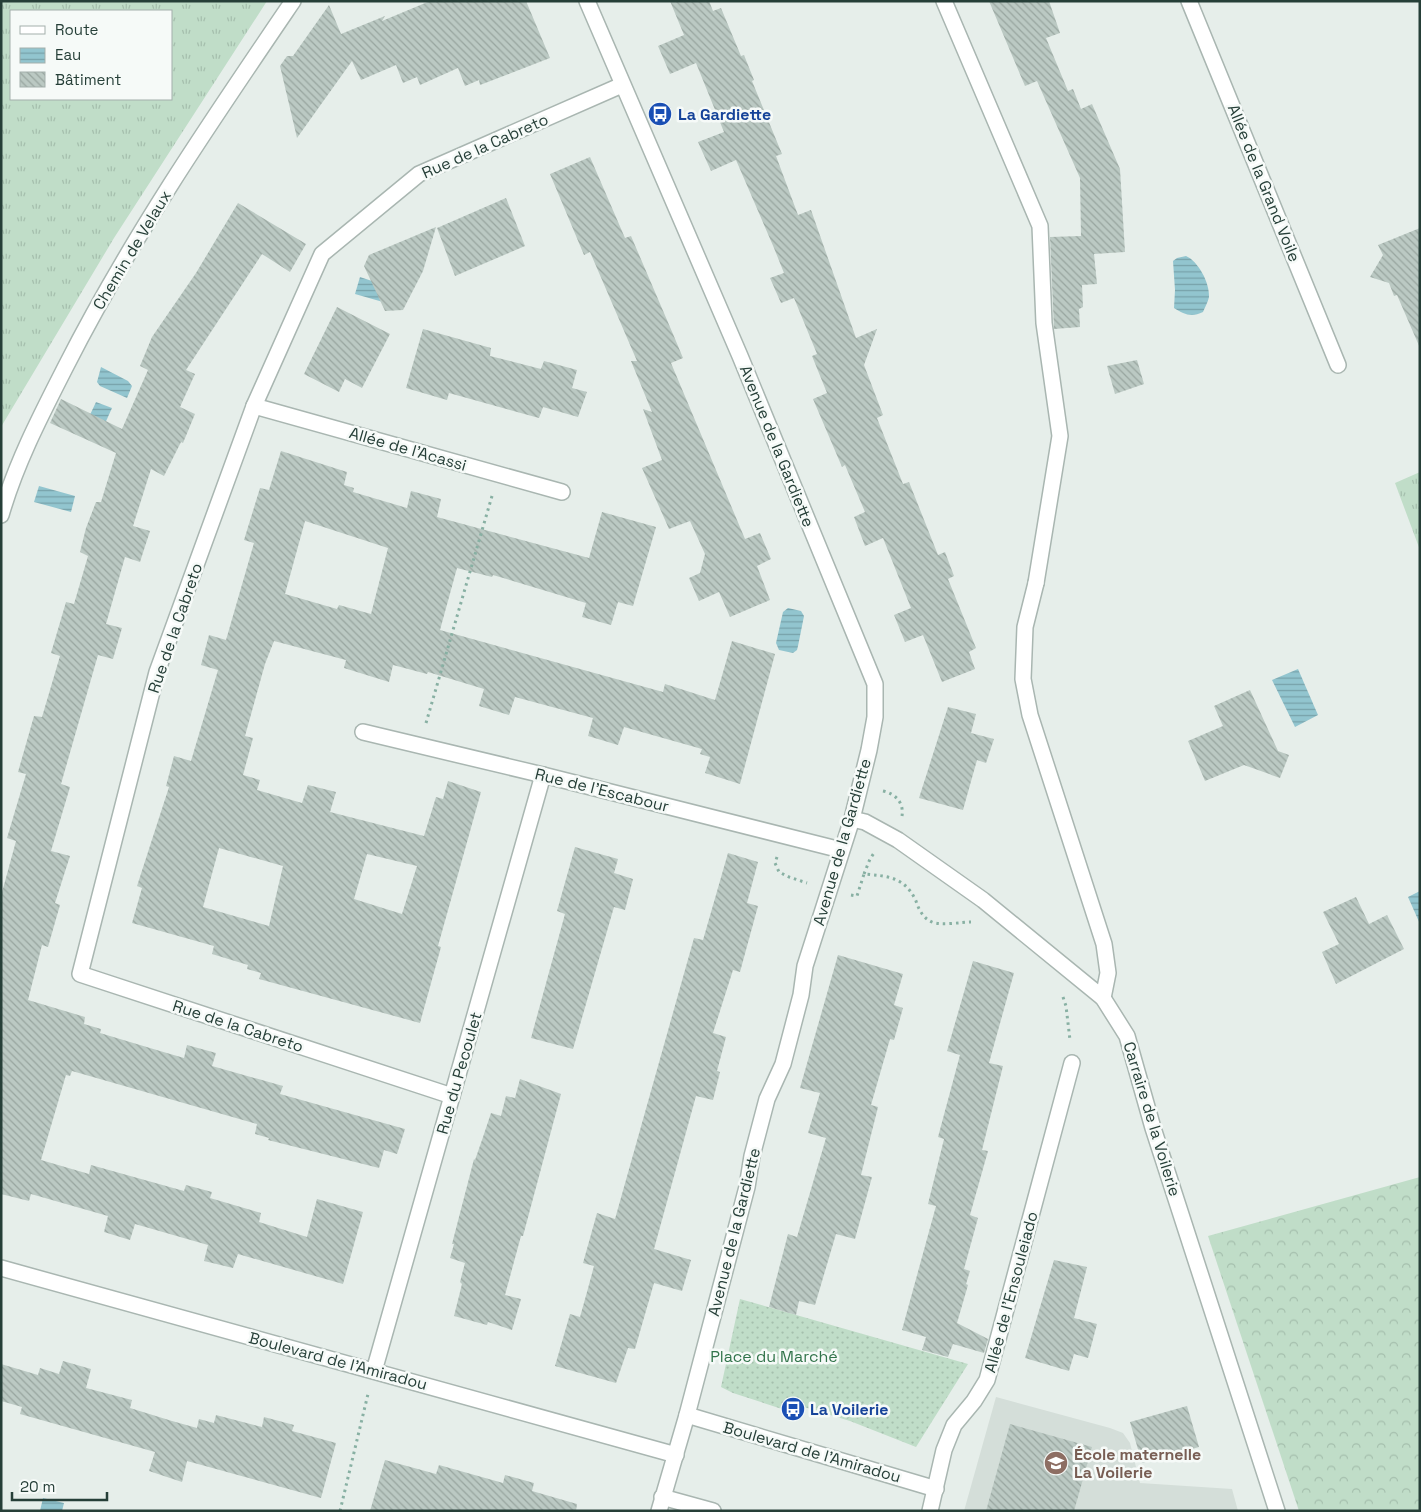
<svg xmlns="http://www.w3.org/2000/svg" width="1421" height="1512" viewBox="0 0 1421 1512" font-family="'Space Grotesk',sans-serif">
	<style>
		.built { fill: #d4ded9 }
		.grass { fill: url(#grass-tufts); fill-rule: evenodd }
		.forest { fill: url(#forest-crowns) }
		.garden { fill: url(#garden-dots) }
		.water { fill: url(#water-rules) }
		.building { fill: url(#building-back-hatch); fill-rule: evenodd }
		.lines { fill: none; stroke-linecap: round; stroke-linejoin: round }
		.service-casing { stroke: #a9b6b1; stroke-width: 18 }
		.minor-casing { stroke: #a9b6b1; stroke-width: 18 }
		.path { stroke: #88b0a3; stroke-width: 3; stroke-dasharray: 2.5 4; stroke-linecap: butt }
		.service { stroke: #fff; stroke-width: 15 }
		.minor { stroke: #fff; stroke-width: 15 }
		.labels { text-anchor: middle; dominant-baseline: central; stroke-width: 5; stroke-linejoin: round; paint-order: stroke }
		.transit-label { font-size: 16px; font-weight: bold; fill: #164399; stroke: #f6faf8; text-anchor: start }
		.street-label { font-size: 16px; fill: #263f38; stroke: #f6faf8 }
		.park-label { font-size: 16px; fill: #32744b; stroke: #f6faf8 }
		.education-label { font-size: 16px; font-weight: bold; fill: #785e54; stroke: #f6faf8; text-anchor: start }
	</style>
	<defs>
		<pattern id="grass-tufts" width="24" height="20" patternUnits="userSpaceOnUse" patternTransform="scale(1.25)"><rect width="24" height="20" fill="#c0ddc8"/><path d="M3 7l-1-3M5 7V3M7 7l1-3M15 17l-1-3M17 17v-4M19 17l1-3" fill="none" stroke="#a5bfad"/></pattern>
		<pattern id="forest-crowns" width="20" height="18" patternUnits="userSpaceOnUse" patternTransform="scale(1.25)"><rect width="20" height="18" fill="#c0ddc8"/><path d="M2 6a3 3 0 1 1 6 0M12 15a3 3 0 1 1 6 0" fill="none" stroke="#a5bfad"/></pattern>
		<pattern id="garden-dots" width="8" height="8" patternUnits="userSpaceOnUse" patternTransform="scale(1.25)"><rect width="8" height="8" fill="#c0ddc8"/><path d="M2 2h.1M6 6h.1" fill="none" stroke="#a5bfad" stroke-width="1.8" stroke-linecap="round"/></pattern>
		<pattern id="water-rules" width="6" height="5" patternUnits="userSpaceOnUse" patternTransform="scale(1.25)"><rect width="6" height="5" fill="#92c5cf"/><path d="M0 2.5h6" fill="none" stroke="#77a1a9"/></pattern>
		<pattern id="building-back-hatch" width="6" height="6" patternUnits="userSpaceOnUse" patternTransform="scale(1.25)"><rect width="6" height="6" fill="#bbc9c3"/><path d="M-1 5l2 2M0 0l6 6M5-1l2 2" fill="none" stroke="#98a59f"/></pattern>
	</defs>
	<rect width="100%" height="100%" fill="#e6eeea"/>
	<path class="built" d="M996,1397L1110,1428L1123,1433L1130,1443L1140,1483L1232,1489L1238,1511H964Z"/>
	<g class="grass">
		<path d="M1,1H267L114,238L1,427ZM11,11H171V99H11Z"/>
		<path d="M1420,472V550L1395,483Z"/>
	</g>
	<path class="forest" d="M1420,1177V1511H1299L1208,1236Z"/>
	<path class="garden" d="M740,1299L968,1364L916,1447L850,1421L784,1401L782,1409L733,1393L721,1387Z"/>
	<g class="water">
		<path d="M1186,256C1198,261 1210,283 1209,297C1208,302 1205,307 1203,312C1191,318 1184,314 1174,308L1175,290L1173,261L1177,258Z"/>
		<path d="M360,277L378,283L397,306L355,294Z"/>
		<path d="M101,367L128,381L132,386L127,398L100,386L97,382Z"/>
		<path d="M96,402L112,408L98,439L82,432Z"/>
		<path d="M39,486L75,496L71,512L34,502Z"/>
		<path d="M788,608L801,611L804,616L798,646L797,650L793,653L779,650L776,643L783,612Z"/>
		<path d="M1298,669L1318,715L1295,727L1272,680Z"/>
		<path d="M1420,891V924L1408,897Z"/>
		<path d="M43,1498L64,1503L62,1511H40Z"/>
	</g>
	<g class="building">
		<path d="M430,1H526L550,58L480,85L479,80L465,86L458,68L420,85L417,77L403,83L396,65L361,80L352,61L297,138L280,66L287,56H293L329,5L341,34L385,16L382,21Z"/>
		<path d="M670,1H709L713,11L721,8L741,56L744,55L754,80L752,81L782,154L776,156L798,215L811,210L856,338L877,329L864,365L883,415L877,418L903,484L909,482L938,555L945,552L954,576L948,579L976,648L969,652L975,669L942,682L923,635L905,642L894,615L911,608L883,538L865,546L854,517L865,512L845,465L842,467L813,399L827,393L812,356L817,354L794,298L781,303L770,278L784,273L774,248L736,160L711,171L698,142L724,132L696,63L670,74L658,46L684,35Z"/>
		<path d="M989,1H1049L1060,33L1046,38L1068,91L1073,89L1081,109L1092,104L1120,169L1125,252L1094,254L1097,284L1082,285L1083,307L1079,309L1080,327L1054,329L1050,237L1081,236L1080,178L1037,81L1025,86Z"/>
		<path d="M590,157L625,238L631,236L673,334L683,358L671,363L745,539L760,533L771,559L757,566L770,600L730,617L719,592L699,601L689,578L700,573L705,554L690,521L669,529L642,468L662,460L643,409L652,412L631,361H637L590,252L584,255L550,174Z"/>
		<path d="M506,198L525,246L455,276L437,228Z"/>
		<path d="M238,203L306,244L290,272L262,254L186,370L195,374L180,407L195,414L183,443L181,442L164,476L151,469L133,526L150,531L140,562L125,557L106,624L122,628L113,659L98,655L61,784L70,787L51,851L70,856L55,903L60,905L48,947L42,945L28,1000L85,1017L84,1024L101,1029L100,1033L160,1051L184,1058L187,1045L216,1053L212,1066L283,1086L280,1094L405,1129L397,1154L384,1150L379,1168L268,1140L269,1138L255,1134L257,1124L72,1071L70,1076L66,1075L41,1160L89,1174L91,1165L184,1191L186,1185L212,1192L210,1198L261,1213L259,1222L307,1237L317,1199L363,1212L343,1284L238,1254L233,1268L204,1261L208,1245L135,1224L130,1240L104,1232L108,1216L31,1194L29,1201L1,1194V896L16,841L7,838L26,774L18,772L34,716L42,717L60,656L51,653L66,602L74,604L88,556L80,552L86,528L96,502H101L116,453L50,423L61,399L122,429L148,370L140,366L152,337L196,273Z"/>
		<path d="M436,227L423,271L403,310L385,311L364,266L369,255Z"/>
		<path d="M1420,228V348L1397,295L1394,296L1389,283L1370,277L1383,255L1378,245Z"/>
		<path d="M337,307L390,334L362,388L345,379L339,392L304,374Z"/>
		<path d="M423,329L491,348L490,356L541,369L544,361L577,370L572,388L587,392L578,417L543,407L539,418L449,393L447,400L406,388Z"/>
		<path d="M1137,360L1144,384L1115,394L1107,366Z"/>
		<path d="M281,451L347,472L344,485L354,488L353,492L407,508L411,491L441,499L437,517L589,558L602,512L656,527L633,606L618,602L611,625L582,617L586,603L493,575L492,577L457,568L440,630L663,692L665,684L715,700L732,641L775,654L740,784L705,773L710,757L700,754L702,749L624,727L618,745L588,736L593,718L515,697L509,715L479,706L484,689L428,672L427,674L393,665L389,682L344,668L346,660L274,641L265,664L245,736L253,738L243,775L260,780L257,790L302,803L308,785L336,792L330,812L424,836L436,797L443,799L448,781L481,792L438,946L441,947L420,1023L259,979L261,973L247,969L248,965L212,954L214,946L132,923L142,888L137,886L169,787L166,786L174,756L191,761L218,670L201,665L209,635L226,640L254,543L244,540L260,488L269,490ZM305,521L388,548L371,614L339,605L337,609L285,594ZM219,848L283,866L269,926L203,907ZM367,854L417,866L402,914L354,899Z"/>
		<path d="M1250,690L1278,751L1289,755L1280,778L1244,765L1205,781L1188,741L1223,726L1214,706Z"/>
		<path d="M948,707L976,714L971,733L994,739L986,763L977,760L963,810L919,798Z"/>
		<path d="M575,847L618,859L614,873L633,879L625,910L614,907L573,1049L531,1038L565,914L557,911Z"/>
		<path d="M728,853L758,862L747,903L758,906L740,972L733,970L713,1033L726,1037L717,1071L720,1072L713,1100L696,1096L654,1249L691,1260L682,1291L654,1283L635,1349L628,1348L616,1383L555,1366L570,1314L580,1317L587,1292L594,1266L583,1263L597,1213L615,1219L694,938L703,940Z"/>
		<path d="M1356,897L1369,924L1387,915L1404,949L1336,984L1322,952L1339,944L1323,912Z"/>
		<path d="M838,955L903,974L894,1005L903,1008L894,1040L890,1039L871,1105L878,1107L861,1175L872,1177L855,1239L836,1234L815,1305L799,1301L796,1315L769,1307L788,1234L797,1237L826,1138L808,1133L820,1093L800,1088Z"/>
		<path d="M973,961L1014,973L989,1063L1003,1066L982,1150L988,1151L970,1215L978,1218L964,1269L970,1271L966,1284L968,1285L957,1323L988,1339L984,1353L953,1344L948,1357L922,1350L926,1337L902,1330L936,1206L928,1204L944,1139L938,1137L960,1055L947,1051Z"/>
		<path d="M520,1079L561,1094L523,1236H521L505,1295L521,1299L512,1330L488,1322L487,1325L454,1316L462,1284L460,1282L465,1263L450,1258L454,1244H452L474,1159L475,1160L482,1140L491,1113L501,1116L506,1096L515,1098Z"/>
		<path d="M1054,1260L1087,1267L1074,1318L1097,1324L1088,1358L1074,1354L1069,1371L1025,1358Z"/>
		<path d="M63,1361L91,1369L86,1388L132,1400L130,1408L172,1421L197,1428L199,1419L214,1423L216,1415L262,1427L264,1417L294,1425L292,1431L336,1443L321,1498L187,1461L182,1482L149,1471L155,1452L20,1414L22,1407L1,1401V1364L38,1375L40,1368L59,1374Z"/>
		<path d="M1187,1406L1199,1447L1142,1463L1130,1422Z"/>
		<path d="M1010,1424L1092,1447L1074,1511H986Z"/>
		<path d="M385,1460L436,1474L439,1465L503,1483L505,1475L534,1483L532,1491L577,1504L576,1511H370Z"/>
	</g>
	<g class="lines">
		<g class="service-casing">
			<g id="service">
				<path d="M944,1L1040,226L1044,323L1060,436L1036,583"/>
				<path d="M1189,1L1338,365"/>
			</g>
		</g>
		<g class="minor-casing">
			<g id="minor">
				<path d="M587,1L740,356L875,684V717L869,750L852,819L805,966L801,995L783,1064L767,1099L752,1156L747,1187L687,1415L659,1511"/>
				<path d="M254,406L562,492"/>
				<path d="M1,515C16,463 41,415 66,366C131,238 212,120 293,1"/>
				<path d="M1036,583L1025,627L1023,679L1030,715L1104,944L1108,973L1103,998"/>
				<path d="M363,732L543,775L841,850"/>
				<path d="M852,819L865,822L898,840L983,900L1103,998L1127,1036L1153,1128L1277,1511"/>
				<path d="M452,1096L80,974L157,672L254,406L322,254L419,174L622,85"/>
				<path d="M1,1268L676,1455"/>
				<path d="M374,1371L543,775"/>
				<path d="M687,1415L936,1489"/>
				<path d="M662,1497L713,1511"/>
				<path d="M930,1511L944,1450L954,1425L974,1401L987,1380L1072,1063"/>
			</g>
		</g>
		<g class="path">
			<path d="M426,723L492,496"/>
			<path d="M883,791C896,794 904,803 902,816"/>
			<path d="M777,857L775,863L779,872L789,877L807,883"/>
			<path d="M864,874L870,859L874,853"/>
			<path d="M851,895L857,896L864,874C888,876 905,877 916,901C919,910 923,918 932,922C940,926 962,922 971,922"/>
			<path d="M1063,997L1066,1006L1070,1040"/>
			<path d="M340,1511L368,1394"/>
		</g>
		<use href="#service" class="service"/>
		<use href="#minor" class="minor"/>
	</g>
	<defs>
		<g id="bus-disc" transform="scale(1.25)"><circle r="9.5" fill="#1a4fb4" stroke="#f6faf8"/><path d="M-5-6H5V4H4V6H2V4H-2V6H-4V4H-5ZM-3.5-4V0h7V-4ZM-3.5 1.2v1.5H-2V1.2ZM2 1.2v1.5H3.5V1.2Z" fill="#fff"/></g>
		<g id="school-disc" transform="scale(1.25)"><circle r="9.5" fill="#8d6e63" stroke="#f6faf8"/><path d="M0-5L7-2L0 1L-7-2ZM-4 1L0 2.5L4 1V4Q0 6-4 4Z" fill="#fff"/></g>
	</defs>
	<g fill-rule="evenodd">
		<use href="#bus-disc" x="660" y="114"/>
		<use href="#bus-disc" x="793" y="1409"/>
		<use href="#school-disc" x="1056" y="1463"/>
	</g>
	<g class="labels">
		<g class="transit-label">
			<text x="678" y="114">La Gardiette</text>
			<text x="810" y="1409">La Voilerie</text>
		</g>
		<g class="street-label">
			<text transform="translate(485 146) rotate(-24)">Rue de la Cabreto</text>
			<text transform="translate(1264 183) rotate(68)">Allée de la Grand Voile</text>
			<text transform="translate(132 250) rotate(-59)">Chemin de Velaux</text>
			<text transform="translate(777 446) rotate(68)">Avenue de la Gardiette</text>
			<text transform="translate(408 449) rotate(16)">Allée de l'Acassi</text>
			<text transform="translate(175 628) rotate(-71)">Rue de la Cabreto</text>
			<text transform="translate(602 790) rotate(14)">Rue de l'Escabour</text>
			<text transform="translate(842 842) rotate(-74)">Avenue de la Gardiette</text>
			<text transform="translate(238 1026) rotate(18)">Rue de la Cabreto</text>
			<text transform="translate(459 1073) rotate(-74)">Rue du Pecoulet</text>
			<text transform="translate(1152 1119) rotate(73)">Carraire de la Voilerie</text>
			<text transform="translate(734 1232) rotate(-76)">Avenue de la Gardiette</text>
			<text transform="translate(1011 1292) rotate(-75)">Allée de l'Ensouleiado</text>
			<text transform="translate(338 1361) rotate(15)">Boulevard de l'Amiradou</text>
			<text transform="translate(812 1452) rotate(16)">Boulevard de l'Amiradou</text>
		</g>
		<g class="park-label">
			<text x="774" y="1356">Place du Marché</text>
		</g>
		<g class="education-label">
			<text x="1074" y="1454">École maternelle<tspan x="1074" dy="18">La Voilerie</tspan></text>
		</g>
	</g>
	<rect width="1421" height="1512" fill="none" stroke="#263f38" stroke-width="5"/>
	<rect x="10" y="10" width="162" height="90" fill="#f6faf8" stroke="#a3afab"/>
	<rect x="20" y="26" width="25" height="8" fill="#ffffff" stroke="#a3afab"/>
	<text x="55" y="35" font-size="15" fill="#263f38">Route</text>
	<rect x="20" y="48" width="25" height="15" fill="url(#water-rules)" stroke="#a3afab"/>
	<text x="55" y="60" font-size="15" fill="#263f38">Eau</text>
	<rect x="20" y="72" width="25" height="15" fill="url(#building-back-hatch)" stroke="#a3afab"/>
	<text x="55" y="85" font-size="15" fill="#263f38">Bâtiment</text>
	<path d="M12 1492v8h95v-8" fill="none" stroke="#263f38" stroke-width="2.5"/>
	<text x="20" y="1492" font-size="15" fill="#263f38" stroke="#f6faf8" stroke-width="4" paint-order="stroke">20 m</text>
</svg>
